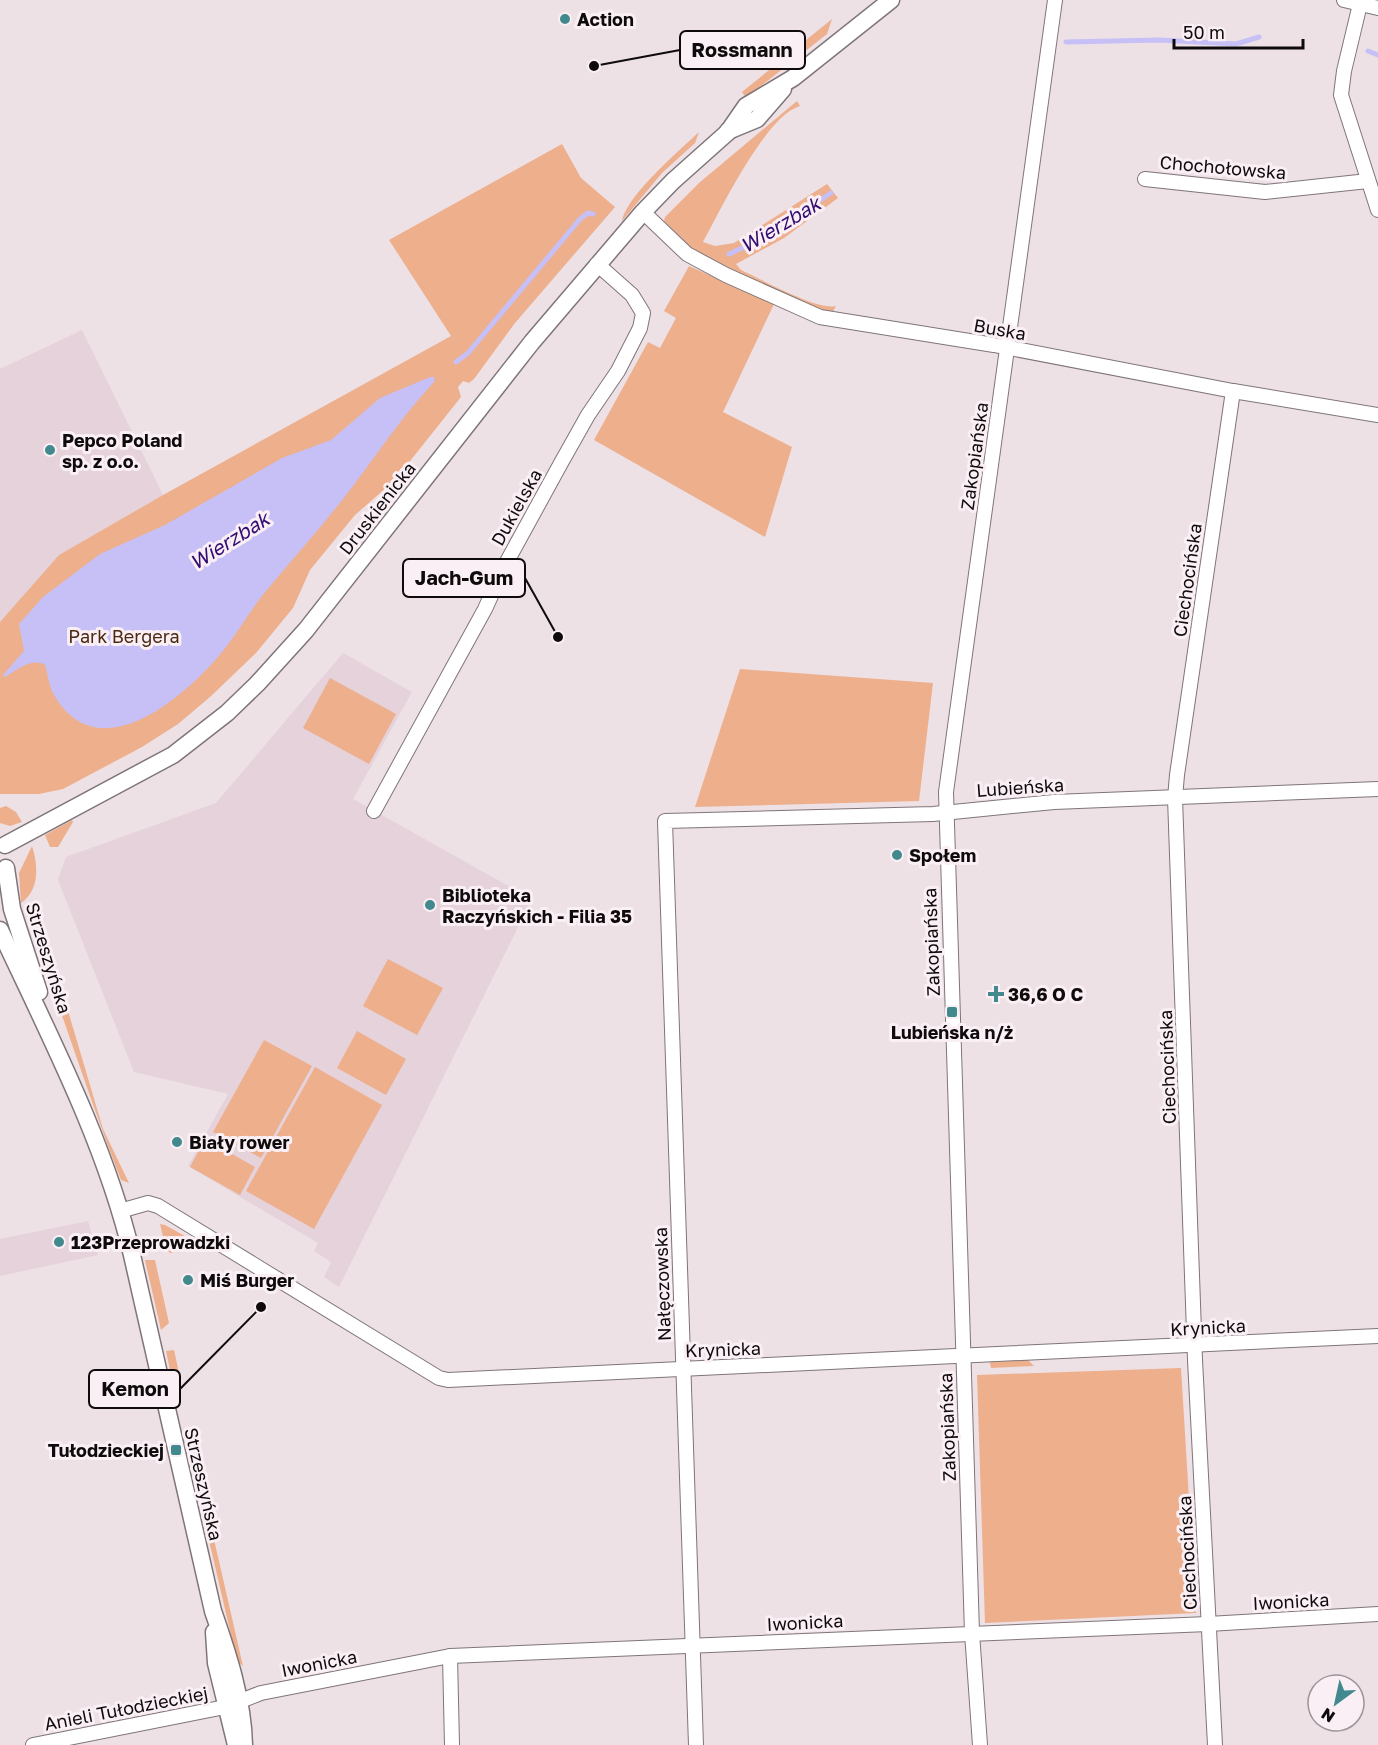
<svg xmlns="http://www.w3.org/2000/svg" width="1378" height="1745" viewBox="0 0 1378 1745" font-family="'Golos Text',sans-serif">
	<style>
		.built { fill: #e5d2da }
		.green { fill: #edaf8c }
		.water { fill: #c6c0f6 }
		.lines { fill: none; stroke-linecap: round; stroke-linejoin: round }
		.stream { stroke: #c6c0f6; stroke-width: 5 }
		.minor-casing { stroke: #7f7579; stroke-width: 16 }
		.tertiary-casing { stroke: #7f7579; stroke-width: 19 }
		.minor { stroke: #fff; stroke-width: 14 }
		.tertiary { stroke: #fff; stroke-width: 16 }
		.poi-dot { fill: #41898c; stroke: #faeff4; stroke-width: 2 }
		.labels { text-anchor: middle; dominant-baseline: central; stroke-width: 6; stroke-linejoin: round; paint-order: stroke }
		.poi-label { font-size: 18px; font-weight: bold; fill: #0f0b0d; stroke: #faeff4; text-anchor: start }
		.street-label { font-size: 18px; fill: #0f0b0d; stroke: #faeff4 }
		.park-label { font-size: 18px; fill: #4b2813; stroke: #faeff4 }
		.water-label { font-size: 20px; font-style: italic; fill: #310c72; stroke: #faeff4 }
		.leader { fill: none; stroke: #0f0b0d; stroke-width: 2 }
		.callout-dot { fill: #0f0b0d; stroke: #faeff4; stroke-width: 2 }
		.callout { fill: #faeff4; stroke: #0f0b0d; stroke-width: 2 }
		.callout-label { font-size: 20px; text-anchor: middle; font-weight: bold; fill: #0f0b0d }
	</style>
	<rect width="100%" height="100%" fill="#ede1e6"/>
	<g class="built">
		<path d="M82,330L163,495L59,555L0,622V369Z"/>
		<path d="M343,653L412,692L353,799L532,899L339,1287L324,1277L331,1262L314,1251L318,1243L188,1166L228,1094L134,1072L58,880L66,857L216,803Z"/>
		<path d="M88,1221L98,1255L0,1276V1239Z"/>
	</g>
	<g class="green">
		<path d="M832,19L827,34L746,98L742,92Z"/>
		<path d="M797,101L800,106C766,115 720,211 703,242L715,246L734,243L827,184L838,198L784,238L736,264L741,270C761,279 817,311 836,306L831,315L696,253L664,221L665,217L699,183Z"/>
		<path d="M699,132L695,143L662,173L622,221C627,195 679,151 699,132Z"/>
		<path d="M562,144L581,178L615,207L515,323L474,379L469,383L463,381L458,387L461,397L395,480L355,515L310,570L293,608L256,653L210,697L178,724L142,747L63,789L39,794H0V622L59,555L163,495L451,336L389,240Z"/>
		<path d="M689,266L774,304L723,412L792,447L765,537L594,440L648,342L660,348L676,318L664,311Z"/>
		<path d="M740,669L933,683L919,801L695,807Z"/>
		<path d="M330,678L396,714L369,764L303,728Z"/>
		<path d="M6,806L16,812L22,822L10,826L0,823V808Z"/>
		<path d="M72,820L73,822L58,847H50L45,835Z"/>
		<path d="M32,846C38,865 40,890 21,903L19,873Z"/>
		<path d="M32,916L66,1004L103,1129L129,1183L121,1180C87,1093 60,1005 27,918Z"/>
		<path d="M388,959L443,988L417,1035L363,1006Z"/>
		<path d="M357,1031L406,1059L386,1095L337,1068Z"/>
		<path d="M264,1040L312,1066L261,1158L213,1132Z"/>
		<path d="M315,1067L382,1105L314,1229L246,1191Z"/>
		<path d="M205,1139L255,1167L240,1195L190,1167Z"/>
		<path d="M160,1224L165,1225L201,1245L170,1253L166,1249Z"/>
		<path d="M145,1260H155L169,1323L161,1330Z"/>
		<path d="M174,1350L181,1382L173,1384L166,1351Z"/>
		<path d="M1028,1360L1034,1366L991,1368L990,1362Z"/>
		<path d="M1181,1368L1196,1613L985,1623L977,1375Z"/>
		<path d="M198,1471L208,1489V1510L202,1511L194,1472Z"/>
		<path d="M210,1522L243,1666L237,1661L205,1523Z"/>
	</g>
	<path class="water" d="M430,377H435L434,382C404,414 380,450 353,486C326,522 295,556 266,591C251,609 240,629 226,647C190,693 100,774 54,695C49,686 48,675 45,665C31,657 17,670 5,677L3,675L24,651L19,624L43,597L100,554L165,525L282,458L331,440L380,398Z"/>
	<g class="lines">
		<g class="stream">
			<path d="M1066,42L1159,40L1236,44L1259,37"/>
			<path d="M1368,51L1378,55"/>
			<path d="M729,254L755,242L831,193"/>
			<path d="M456,362L468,353L580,219L588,213L593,214"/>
		</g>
		<g class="minor-casing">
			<g id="minor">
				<path d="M1344,0L1378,8"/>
				<path d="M1361,0L1344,71L1341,95L1378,210"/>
				<path d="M1145,179L1265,192L1368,181"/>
				<path d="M643,212L687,254L726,275L820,317L994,345L1233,391L1378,415"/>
				<path d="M374,811L485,609L504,567L561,463L588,415L618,371L640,328L643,313L632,295L597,264"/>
				<path d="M120,1211L148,1203L158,1206L439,1378L448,1380L1378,1336"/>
				<path d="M450,1656L452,1745"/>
				<path d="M33,1745L225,1707L261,1693L450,1656L1208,1624L1378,1614"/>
				<path d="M696,1745L665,821L933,814L1054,802L1378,789"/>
				<path d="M980,1745L972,1633L946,792L1055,0"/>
				<path d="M1215,1745L1195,1360L1175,798L1177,775L1233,391"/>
			</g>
		</g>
		<g class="tertiary-casing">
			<g id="tertiary">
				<path d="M728,131L757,119L783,89"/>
				<path d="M5,845L173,755L227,713L257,684L306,630L532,342L643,212L673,181L728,132L746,106L793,78L891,0"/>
				<path d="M6,868L12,909L39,992"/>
				<path d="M0,930C49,1035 105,1142 132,1255L213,1611C228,1654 243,1699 244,1745"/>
				<path d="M214,1632L216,1663L236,1745"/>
			</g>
		</g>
		<use href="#minor" class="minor"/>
		<use href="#tertiary" class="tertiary"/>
	</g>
	<g class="poi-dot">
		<circle cx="565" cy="19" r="6"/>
		<circle cx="50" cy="450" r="6"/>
		<circle cx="897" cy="855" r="6"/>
		<circle cx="430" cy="905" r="6"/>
		<path d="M993 985h6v6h6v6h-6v6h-6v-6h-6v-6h6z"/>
		<rect x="946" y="1006" width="12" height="12" rx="3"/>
		<circle cx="177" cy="1142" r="6"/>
		<circle cx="59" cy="1242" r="6"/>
		<circle cx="188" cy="1280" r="6"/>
		<rect x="170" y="1444" width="12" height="12" rx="3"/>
	</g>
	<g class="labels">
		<g class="poi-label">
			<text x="577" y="19">Action</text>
			<text x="62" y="440">Pepco Poland<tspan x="62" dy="21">sp. z o.o.</tspan></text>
			<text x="909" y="855">Społem</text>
			<text x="442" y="895">Biblioteka<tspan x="442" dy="21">Raczyńskich - Filia 35</tspan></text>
			<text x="1008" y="994">36,6 O C</text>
			<text x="952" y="1032" text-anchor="middle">Lubieńska n/ż</text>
			<text x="189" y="1142">Biały rower</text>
			<text x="71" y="1242">123Przeprowadzki</text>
			<text x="200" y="1280">Miś Burger</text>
			<text x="164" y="1450" text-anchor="end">Tułodzieckiej</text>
		</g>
		<g class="street-label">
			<text transform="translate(1223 167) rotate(5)">Chochołowska</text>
			<text transform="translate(1000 329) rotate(10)">Buska</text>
			<text transform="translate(974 456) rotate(-82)">Zakopiańska</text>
			<text transform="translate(516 507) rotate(-61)">Dukielska</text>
			<text transform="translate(377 508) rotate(-52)">Druskienicka</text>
			<text transform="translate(1187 580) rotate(-82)">Ciechocińska</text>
			<text transform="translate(1020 787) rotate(-4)">Lubieńska</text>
			<text transform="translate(931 942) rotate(-92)">Zakopiańska</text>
			<text transform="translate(49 958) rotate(73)">Strzeszyńska</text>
			<text transform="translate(1167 1067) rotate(-92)">Ciechocińska</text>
			<text transform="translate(662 1284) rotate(-92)">Nałęczowska</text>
			<text transform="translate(1208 1327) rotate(-3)">Krynicka</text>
			<text transform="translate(723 1349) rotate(-2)">Krynicka</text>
			<text transform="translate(947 1427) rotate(-92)">Zakopiańska</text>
			<text transform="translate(204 1484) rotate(77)">Strzeszyńska</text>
			<text transform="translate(1187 1553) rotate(-93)">Ciechocińska</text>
			<text transform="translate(1291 1601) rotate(-3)">Iwonicka</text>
			<text transform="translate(805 1622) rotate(-3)">Iwonicka</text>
			<text transform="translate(319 1663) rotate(-11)">Iwonicka</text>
			<text transform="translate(126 1708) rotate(-11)">Anieli Tułodzieckiej</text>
		</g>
		<g class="park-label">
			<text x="124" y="636">Park Bergera</text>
		</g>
		<g class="water-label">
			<text transform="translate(780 224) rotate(-31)">Wierzbak</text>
			<text transform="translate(229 540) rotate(-32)">Wierzbak</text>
		</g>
	</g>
	<path class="leader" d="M594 66L680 50M558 637L525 578M261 1307L180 1389"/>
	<g class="callout-dot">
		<circle cx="594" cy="66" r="6"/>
		<circle cx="558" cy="637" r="6"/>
		<circle cx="261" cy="1307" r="6"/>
	</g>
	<g class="callout">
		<rect x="680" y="31" width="125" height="38" rx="6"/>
		<rect x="403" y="559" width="122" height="38" rx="6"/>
		<rect x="89" y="1370" width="91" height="38" rx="6"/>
	</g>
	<g class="callout-label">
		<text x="742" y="57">Rossmann</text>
		<text x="464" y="585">Jach-Gum</text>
		<text x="135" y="1396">Kemon</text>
	</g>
	<g transform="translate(1336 1703) rotate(213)"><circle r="28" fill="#faeff4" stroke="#9c9498" stroke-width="1.5"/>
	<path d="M0-4.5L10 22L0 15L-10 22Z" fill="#41898c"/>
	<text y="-9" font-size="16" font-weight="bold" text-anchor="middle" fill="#0f0b0d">N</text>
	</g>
	<path d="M1174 39v9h129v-9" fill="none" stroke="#0f0b0d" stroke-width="3"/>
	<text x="1183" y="39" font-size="18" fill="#0f0b0d" stroke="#faeff4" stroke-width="4.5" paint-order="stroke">50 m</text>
</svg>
